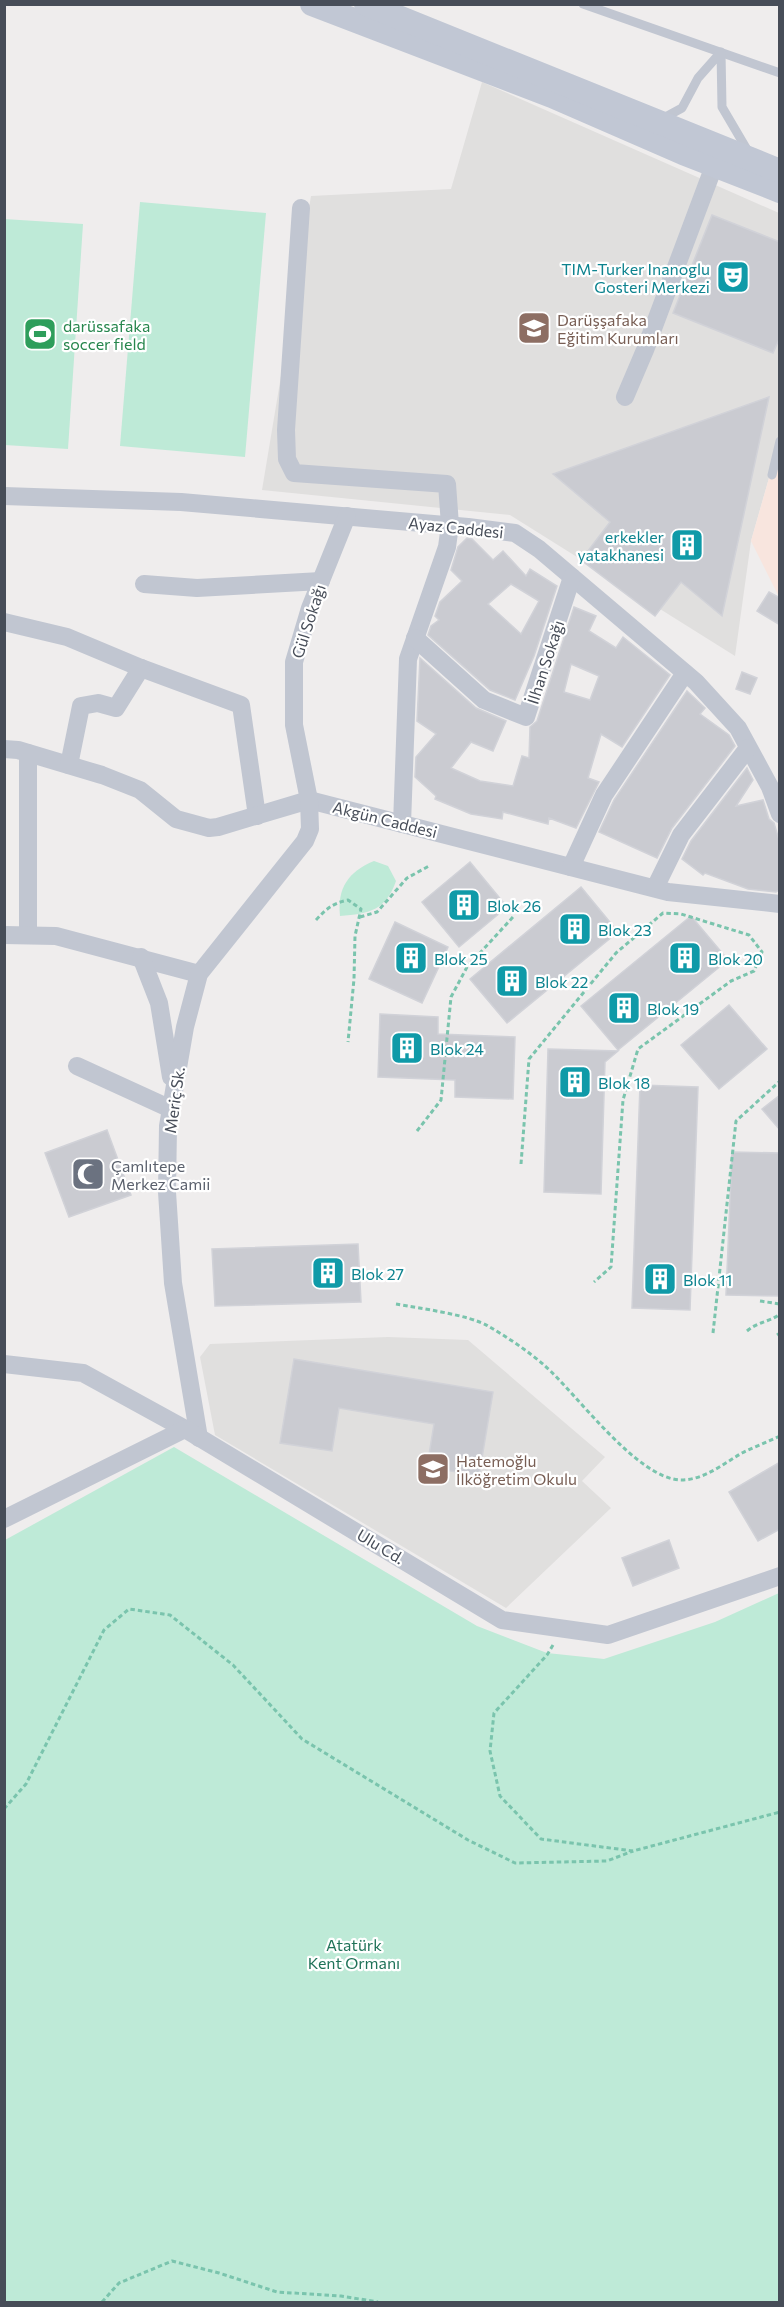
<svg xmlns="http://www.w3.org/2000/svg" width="784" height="2307" viewBox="0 0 784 2307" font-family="Commissioner,sans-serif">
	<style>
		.education { fill: #e0dfde }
		.medical { fill: #f8e5de }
		.green { fill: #beead7 }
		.building { fill: #cacbd1; stroke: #d1d2d8; stroke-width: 1.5; fill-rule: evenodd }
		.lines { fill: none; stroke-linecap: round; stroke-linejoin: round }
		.path { stroke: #7ac4ad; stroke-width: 3; stroke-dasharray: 4.5 3; stroke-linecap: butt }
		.lane { stroke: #c1c6d1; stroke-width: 9 }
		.street { stroke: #c1c6d1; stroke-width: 18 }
		.secondary { stroke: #c1c7d4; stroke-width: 24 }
		.labels { text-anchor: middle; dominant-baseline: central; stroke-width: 4.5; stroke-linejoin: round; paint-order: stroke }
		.culture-label { font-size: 16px; fill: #0d838f; stroke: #fff; text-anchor: start }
		.education-label { font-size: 16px; fill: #785e54; stroke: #fff; text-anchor: start }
		.leisure-label { font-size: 16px; fill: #27864d; stroke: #fff; text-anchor: start }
		.street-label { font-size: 16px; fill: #474d58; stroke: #fff }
		.worship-label { font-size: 16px; fill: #5b616d; stroke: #fff; text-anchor: start }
		.park-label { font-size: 16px; fill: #1f7258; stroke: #fff }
	</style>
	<rect width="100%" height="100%" fill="#efeded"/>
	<g class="education">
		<path d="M482,82L779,213V443L751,541L735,656L510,515L262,490L311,196L451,189Z"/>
		<path d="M388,1337L468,1340L605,1457L582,1481L611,1508L506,1608L215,1435L200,1357L210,1344Z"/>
	</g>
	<path class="medical" d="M779,443V597L751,541Z"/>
	<g class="green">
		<path d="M140,202L266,213L245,457L120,446Z"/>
		<path d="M4,219L83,224L68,449L5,445Z"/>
		<path d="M374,861L388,866L396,881C386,910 369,914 340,916C337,888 348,872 374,861Z"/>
		<path d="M174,1447L477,1626L547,1653L604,1659L715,1622L779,1593V2302H5V1540Z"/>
	</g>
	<g class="building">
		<path d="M712,215L780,242V337L773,353L673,313Z"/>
		<path d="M769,397L722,616L681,582L655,616L581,560L610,522L553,474Z"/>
		<path d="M467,538L472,539L493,560L503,551L526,576L530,569L557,586L534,656L515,700L490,690L428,635L431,626L439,620L435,616L440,602L462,581L451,570L458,547ZM511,584L539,601L521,634L488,604Z"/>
		<path d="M769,592L780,598V625L757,611Z"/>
		<path d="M574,607L596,616L589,631L616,648L623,637L670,675L622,747L601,734L588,778L599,782L576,828L549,818L548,824L503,812L502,819L471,814L435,799L436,796L415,777L416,757L436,734L417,721L420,658L476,708L506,721L493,751L471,742L451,768L480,781L513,786L522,756L529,758L530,727L537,721ZM571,664L599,676L590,700L564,692Z"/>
		<path d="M742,672L757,678L750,694L736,689Z"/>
		<path d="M687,691L705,708L700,714L729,735L735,746L672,828L657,858L599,832L614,800Z"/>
		<path d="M747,768L753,780L736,806L763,800L769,819L774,823L780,843V889L776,892L748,889L705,873L703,875L682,859L691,841Z"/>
		<path d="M470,862L507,907L459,947L422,902Z"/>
		<path d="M581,887L618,932L507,1023L470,979Z"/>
		<path d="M691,916L728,960L618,1050L581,1006Z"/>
		<path d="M395,922L448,947L422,1003L369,979Z"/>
		<path d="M729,1005L767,1049L719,1089L681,1045Z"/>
		<path d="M380,1014L438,1017V1034L515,1037L513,1099L455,1097V1080L378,1077Z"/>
		<path d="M548,1049L618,1051L605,1062L601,1194L544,1192Z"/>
		<path d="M640,1085L698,1087L690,1310L632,1308Z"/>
		<path d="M780,1095V1130L762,1109Z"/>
		<path d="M107,1130L131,1195L69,1217L45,1153Z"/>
		<path d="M732,1152L780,1153V1296L726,1295Z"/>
		<path d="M358,1244L361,1302L215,1306L212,1249Z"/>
		<path d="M294,1359L493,1392L479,1476L427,1467L434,1424L339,1408L332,1451L280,1443Z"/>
		<path d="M780,1462V1529L758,1541L729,1492Z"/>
		<path d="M669,1540L679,1568L633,1586L622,1558Z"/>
	</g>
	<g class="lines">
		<g class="path">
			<path d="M360,917L377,912L407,878L429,866"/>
			<path d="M316,920C326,909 333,903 348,900L361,909L355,936L354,979L348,1042"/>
			<path d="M417,1131L441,1100L451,997L467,967L513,917"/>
			<path d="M521,1164L529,1059L616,953L663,913L681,914L749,935L762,952L754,971L731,981L638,1049L623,1100L611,1267L594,1282"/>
			<path d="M760,1301L780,1304"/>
			<path d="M396,1304C418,1308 470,1315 488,1326C507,1337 528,1351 544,1365C577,1394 637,1479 681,1480C704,1480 723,1464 742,1453C754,1447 767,1442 780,1436"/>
			<path d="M747,1331C759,1321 770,1322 780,1314"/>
			<path d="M713,1333L736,1121L780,1081"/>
			<path d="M777,1335L780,1333"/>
			<path d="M553,1645L547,1655L494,1713L490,1751L500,1796L541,1839L633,1851L780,1812"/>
			<path d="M4,1809L26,1784L104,1630L129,1609L170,1615L233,1665L302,1739L468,1840L515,1863L607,1861L633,1851"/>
			<path d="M102,2302L119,2283L172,2261L219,2273L277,2292L341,2296L378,2302"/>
		</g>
		<g class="lane">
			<path d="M583,4L780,73"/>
			<path d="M660,120L682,108L698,78L721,52L722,107L749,153"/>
			<path d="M772,475L780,441"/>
		</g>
		<g class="street">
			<path d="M301,208L286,430L287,459L294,473L447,484L450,525L447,547L408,659L402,824"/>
			<path d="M625,397L645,350L714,166"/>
			<path d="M4,496L181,502L468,527L515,533L539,549L696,682L738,728L770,787L780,814"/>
			<path d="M144,584L197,588L321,581"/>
			<path d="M4,622L67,637L141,668L241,705L257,816"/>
			<path d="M415,638L484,700L526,717L572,577"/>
			<path d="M4,749L18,750L102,775L140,790L176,819L209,828L218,827L309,800L668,892L780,904"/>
			<path d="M28,753V935"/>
			<path d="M69,765L81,706L98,703L116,708L141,668"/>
			<path d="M571,867L604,795L685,673"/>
			<path d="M655,888L681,835L748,748"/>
			<path d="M4,935L56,936L199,974"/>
			<path d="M141,957L159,1003L171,1077"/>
			<path d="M77,1066L171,1109"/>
			<path d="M4,1364L83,1373L185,1429"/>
			<path d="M199,1438L173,1283L167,1192L168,1126L185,1027L199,974L305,841L310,829L309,800L294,725V662L310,608L347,516"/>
			<path d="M4,1519L185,1429L502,1620L608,1635L780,1576"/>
		</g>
		<g class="secondary">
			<path d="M312,4L552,96L683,153L780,191"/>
			<path d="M366,4L780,171"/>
		</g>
	</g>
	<defs>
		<g id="theatre-square" transform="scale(1.725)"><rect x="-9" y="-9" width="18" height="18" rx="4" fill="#0f9aa8" stroke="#fff"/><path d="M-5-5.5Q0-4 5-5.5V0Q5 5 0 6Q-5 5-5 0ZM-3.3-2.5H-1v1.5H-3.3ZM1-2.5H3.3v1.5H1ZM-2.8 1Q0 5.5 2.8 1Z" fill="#fff"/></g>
		<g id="school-square" transform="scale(1.725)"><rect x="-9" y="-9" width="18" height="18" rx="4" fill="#8d6e63" stroke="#fff"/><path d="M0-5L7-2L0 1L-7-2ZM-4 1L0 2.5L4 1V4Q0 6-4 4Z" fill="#fff"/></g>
		<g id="stadium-square" transform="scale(1.725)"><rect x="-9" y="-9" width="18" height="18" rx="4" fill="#2e9e5b" stroke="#fff"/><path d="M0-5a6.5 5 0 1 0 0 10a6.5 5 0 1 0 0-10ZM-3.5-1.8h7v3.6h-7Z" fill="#fff"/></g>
		<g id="building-square" transform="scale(1.725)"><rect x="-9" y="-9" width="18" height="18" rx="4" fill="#0f9aa8" stroke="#fff"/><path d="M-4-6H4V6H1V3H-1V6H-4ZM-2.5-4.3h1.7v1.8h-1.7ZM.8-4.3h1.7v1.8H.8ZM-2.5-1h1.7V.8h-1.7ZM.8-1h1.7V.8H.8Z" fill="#fff"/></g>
		<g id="mosque-square" transform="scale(1.725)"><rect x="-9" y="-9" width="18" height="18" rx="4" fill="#6b7280" stroke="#fff"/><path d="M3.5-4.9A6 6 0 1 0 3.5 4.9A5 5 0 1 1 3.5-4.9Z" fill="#fff"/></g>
	</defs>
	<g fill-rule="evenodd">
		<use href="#theatre-square" x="733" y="277"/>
		<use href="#school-square" x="534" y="328"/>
		<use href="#stadium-square" x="40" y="334"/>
		<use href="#building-square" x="687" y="545"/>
		<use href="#building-square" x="464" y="905"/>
		<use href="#building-square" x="575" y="929"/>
		<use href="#building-square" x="411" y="958"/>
		<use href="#building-square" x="685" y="958"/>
		<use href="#building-square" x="512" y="981"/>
		<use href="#building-square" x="624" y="1008"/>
		<use href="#building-square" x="407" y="1048"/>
		<use href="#building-square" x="575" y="1082"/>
		<use href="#mosque-square" x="88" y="1174"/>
		<use href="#building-square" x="328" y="1273"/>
		<use href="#building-square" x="660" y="1279"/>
		<use href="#school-square" x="433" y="1469"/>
	</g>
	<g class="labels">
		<g class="culture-label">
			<text x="710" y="268" text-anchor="end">TIM-Turker Inanoglu<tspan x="710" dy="18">Gosteri Merkezi</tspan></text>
			<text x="664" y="536" text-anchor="end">erkekler<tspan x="664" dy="18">yatakhanesi</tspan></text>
			<text x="487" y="905">Blok 26</text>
			<text x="598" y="929">Blok 23</text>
			<text x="434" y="958">Blok 25</text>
			<text x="708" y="958">Blok 20</text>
			<text x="535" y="981">Blok 22</text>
			<text x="647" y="1008">Blok 19</text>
			<text x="430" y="1048">Blok 24</text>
			<text x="598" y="1082">Blok 18</text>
			<text x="351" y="1273">Blok 27</text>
			<text x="683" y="1279">Blok 11</text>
		</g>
		<g class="education-label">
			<text x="557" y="319">Darüşşafaka<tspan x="557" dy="18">Eğitim Kurumları</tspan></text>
			<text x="456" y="1460">Hatemoğlu<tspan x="456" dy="18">İlköğretim Okulu</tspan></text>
		</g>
		<g class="leisure-label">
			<text x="63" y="325">darüssafaka<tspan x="63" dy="18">soccer field</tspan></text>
		</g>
		<g class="street-label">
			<text transform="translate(456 527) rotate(6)">Ayaz Caddesi</text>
			<text transform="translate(308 621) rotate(-72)">Gül Sokağı</text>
			<text transform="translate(545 662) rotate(-72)">İlhan Sokağı</text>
			<text transform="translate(385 819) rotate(14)">Akgün Caddesi</text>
			<text transform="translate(174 1100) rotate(-82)">Meriç Sk.</text>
			<text transform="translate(381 1546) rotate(31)">Ulu Cd.</text>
		</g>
		<g class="worship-label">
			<text x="111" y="1165">Çamlıtepe<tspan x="111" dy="18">Merkez Camii</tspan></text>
		</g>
		<g class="park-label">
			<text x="354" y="1944">Atatürk<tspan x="354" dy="18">Kent Ormanı</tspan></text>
		</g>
	</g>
	<rect width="784" height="2307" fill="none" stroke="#474d58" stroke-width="12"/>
</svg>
